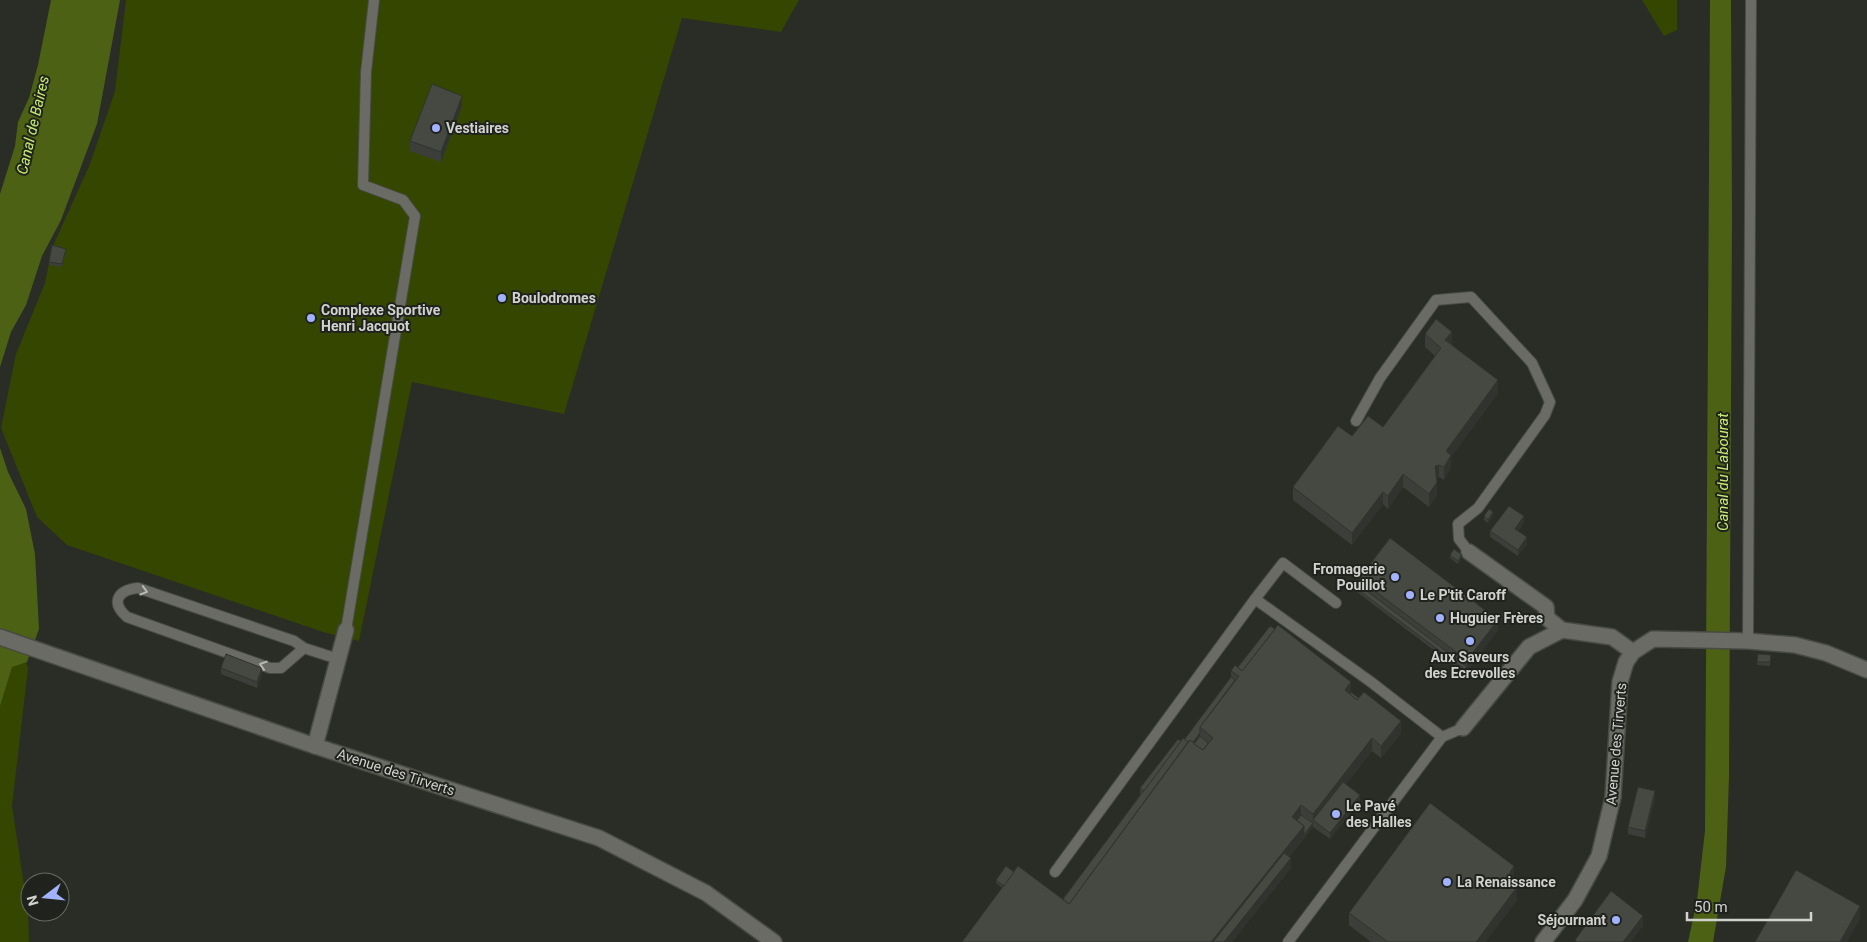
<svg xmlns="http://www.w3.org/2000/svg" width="1867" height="942" viewBox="0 0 1867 942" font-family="Roboto,sans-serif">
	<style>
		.green { fill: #354601 }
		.water { fill: #4c6114 }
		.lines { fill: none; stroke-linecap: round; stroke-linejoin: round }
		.lane-casing { stroke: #484a44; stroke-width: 12 }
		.street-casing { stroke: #484a44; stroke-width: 18 }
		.lane { stroke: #696b64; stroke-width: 10 }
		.street { stroke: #696b64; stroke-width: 15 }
		.wall { fill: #3c3f39 }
		.shaded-wall { fill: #31332e }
		.building { fill: #464942; stroke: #31332e }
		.oneway { stroke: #b7b8b4 }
		.poi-dot { fill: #a2b2fd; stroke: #20231d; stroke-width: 2 }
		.labels { text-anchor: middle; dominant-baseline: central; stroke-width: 4; stroke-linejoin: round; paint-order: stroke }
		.poi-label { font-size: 14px; font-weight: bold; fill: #d1d2ce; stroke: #20231d; text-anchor: start }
		.street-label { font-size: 14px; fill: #d1d2ce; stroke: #20231d }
		.water-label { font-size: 15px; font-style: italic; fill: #c5ec6f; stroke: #20231d }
	</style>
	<rect width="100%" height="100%" fill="#2a2c26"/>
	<g class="green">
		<path d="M126,0H799L781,32L682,18L564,414L412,382L359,641L323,632L67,545L37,517L1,428L16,354L45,283L52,248L90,164L115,91Z"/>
		<path d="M1642,0H1677V30L1664,36Z"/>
		<path d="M0,585L28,668L12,806L28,911L29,942H0Z"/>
	</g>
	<g class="water">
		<path d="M51,0H120L97,124L61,220L42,256L26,305L11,332L0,367V194L15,146L18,122L29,98L38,65Z"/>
		<path d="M1710,0H1731L1732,218L1729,776L1726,867L1713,942H1688L1697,900L1705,831Z"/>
		<path d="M0,448L8,472L26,509L35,554L39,629L27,662L12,667L0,706Z"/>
	</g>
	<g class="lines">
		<g class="lane-casing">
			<g id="lane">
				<path d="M1356,421L1380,378L1436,300L1471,297L1532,363L1550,402L1545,415L1478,508L1458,524L1459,539L1469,552"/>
				<path d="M1255,599L1283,563L1336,603"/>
				<path d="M346,630L415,216L403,200L363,185L366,72L374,0"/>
				<path d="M1748,641L1751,0"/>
				<path d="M304,648L281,668H270L127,617C110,602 118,590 138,588L294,641L304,648L338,659"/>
				<path d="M1055,872L1255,599L1371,682L1442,737"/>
				<path d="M1288,942L1442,737L1463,728"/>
			</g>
		</g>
		<g class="street-casing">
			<g id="street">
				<path d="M1469,552L1546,607L1547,618L1562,630L1612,637L1633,652"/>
				<path d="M0,637L315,746L599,838L706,893L774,942"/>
				<path d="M1463,728L1529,647L1562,630"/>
				<path d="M315,746L346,630"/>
				<path d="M1543,942L1575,900L1599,856L1613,797L1620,682L1626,662L1633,652L1653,639L1748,641L1795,645L1826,653L1867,670"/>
			</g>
		</g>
		<use href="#lane" class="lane"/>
		<use href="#street" class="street"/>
	</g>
	<g class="wall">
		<path d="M462,106L441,162L410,151V141Z"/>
		<path d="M66,252L62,267L49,265V262Z"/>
		<path d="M1425,334L1452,344V345L1498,393L1451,457V468L1444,480L1439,477L1437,478V495L1429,507L1403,487L1388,509L1383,504L1352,545L1293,500V487L1352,436L1383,427L1435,356L1425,347Z"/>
		<path d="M1484,516H1493L1488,523L1484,520Z"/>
		<path d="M1524,523L1518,531L1527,544L1518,556L1490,537V531Z"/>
		<path d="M1450,555L1462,558L1458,564L1450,558Z"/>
		<path d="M1359,579L1498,630L1465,674L1357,592V589L1359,585Z"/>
		<path d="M1500,615L1511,620L1507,624L1500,618Z"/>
		<path d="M1758,654L1771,655L1770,666L1757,665Z"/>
		<path d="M1238,667L1351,692L1401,733L1381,758L1372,751L1346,784L1360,801L1330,839L1313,827L1289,857L1291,868L1232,942L1002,888L996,883V880L1014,872L1063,899L1140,795V788L1181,741L1184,740L1231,677V671Z"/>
		<path d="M221,668L262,675L257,688L221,674Z"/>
		<path d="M1655,798L1645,838L1628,834V827Z"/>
		<path d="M1514,879L1511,883L1517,900L1485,942H1371L1349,925V913Z"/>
	</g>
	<g class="shaded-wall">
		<path d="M462,96V106L441,162V152Z"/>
		<path d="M1452,332V344L1445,353V340Z"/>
		<path d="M1498,380V393L1451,457V468L1444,480V467L1446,451Z"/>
		<path d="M1439,465V477L1435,479V466Z"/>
		<path d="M1403,474V487L1388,509V496Z"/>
		<path d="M1437,482V495L1429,507V494Z"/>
		<path d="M1383,492V504L1352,545V533Z"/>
		<path d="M1493,512V516L1488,523V520Z"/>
		<path d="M1524,516V523L1515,535V529Z"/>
		<path d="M1527,537V544L1518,556V550Z"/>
		<path d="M1462,555V558L1458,564V561Z"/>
		<path d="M1511,617V620L1507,624V621Z"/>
		<path d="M1498,620V630L1465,674V670L1467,667V660Z"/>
		<path d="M262,668V675L257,688V682Z"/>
		<path d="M1351,682V695L1345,690Z"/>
		<path d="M1401,721V733L1381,758V746Z"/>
		<path d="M1200,733V739L1190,746Z"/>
		<path d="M1372,738V751L1316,823L1313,820V814Z"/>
		<path d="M1655,791V798L1645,838V831Z"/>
		<path d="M1360,795V801L1330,839V833Z"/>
		<path d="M1301,805V818L1294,827L1292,817Z"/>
		<path d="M1313,823V827L1221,942H1211L1304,826Z"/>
		<path d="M1291,858V868L1232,942H1224Z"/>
		<path d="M1514,866V879L1510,885V872Z"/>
		<path d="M1517,887V900L1485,942H1476Z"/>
		<path d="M1860,906V919L1847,942H1840Z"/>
		<path d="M1643,916V926L1631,942H1623Z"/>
	</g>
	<g class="building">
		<path d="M432,84L462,96L441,152L410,141Z"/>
		<path d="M52,245L66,249L62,264L49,262Z"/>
		<path d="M1436,319L1452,332L1445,340L1498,380L1446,451L1451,455L1444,467L1439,465L1435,466L1437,482L1429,494L1403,474L1388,496L1383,492L1352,533L1293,487L1338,426L1352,436L1368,416L1383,427L1441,348L1425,334Z"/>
		<path d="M1509,506L1524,516L1515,529L1527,537L1518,550L1490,531Z"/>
		<path d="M1489,509L1493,512L1488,520L1484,516Z"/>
		<path d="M1390,538L1498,620L1467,660L1359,579Z"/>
		<path d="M1454,549L1462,555L1458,561L1450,555Z"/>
		<path d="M1359,585L1467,667L1465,670L1357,589Z"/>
		<path d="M1503,611L1511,617L1507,621L1500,615Z"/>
		<path d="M1278,625L1351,682L1345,690L1357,700L1364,692L1401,721L1381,746L1372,738L1313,814L1301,805L1292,817L1304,826L1211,942H962L1018,866L1069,904L1190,740L1203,750L1213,738L1200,727L1239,676L1231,671L1235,665L1242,671Z"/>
		<path d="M1270,626L1275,629L1242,671L1238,667Z"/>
		<path d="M226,654L262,668L257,682L221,668Z"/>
		<path d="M1758,654L1771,655L1770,662H1757Z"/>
		<path d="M1231,677L1235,680L1200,727V733L1193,742L1190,740L1188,742L1184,740Z"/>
		<path d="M1351,692L1359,698L1357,700L1350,694Z"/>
		<path d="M1200,736L1208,743L1203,750L1194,744Z"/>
		<path d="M1183,738L1188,742L1069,904L1063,899Z"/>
		<path d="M1178,739L1181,741L1144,791L1140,788Z"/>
		<path d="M1343,782L1360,795L1330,833L1313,820Z"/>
		<path d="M1638,787L1655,791L1645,831L1628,827Z"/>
		<path d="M1430,803L1514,866L1510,872L1511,882L1517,887L1476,942H1388L1349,913Z"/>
		<path d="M1301,815L1313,823L1304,835V826L1297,820Z"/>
		<path d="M1284,853L1291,858L1224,942H1213Z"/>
		<path d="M1006,866L1014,872L1004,886L996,880Z"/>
		<path d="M1796,870L1860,906L1840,942H1755Z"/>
		<path d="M1611,891L1643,916L1623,942H1577L1575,940Z"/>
	</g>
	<defs><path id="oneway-chevron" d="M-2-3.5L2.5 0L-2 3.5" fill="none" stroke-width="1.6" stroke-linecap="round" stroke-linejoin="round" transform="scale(1.25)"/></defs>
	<g class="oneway">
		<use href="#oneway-chevron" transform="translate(144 591) rotate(16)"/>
		<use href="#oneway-chevron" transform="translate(263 665) rotate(-162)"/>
	</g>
	<g class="poi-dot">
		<circle cx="436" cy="128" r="5"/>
		<circle cx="502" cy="298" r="5"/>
		<circle cx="311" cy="318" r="5"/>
		<circle cx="1395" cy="577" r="5"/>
		<circle cx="1410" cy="595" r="5"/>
		<circle cx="1440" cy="618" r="5"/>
		<circle cx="1470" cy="641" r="5"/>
		<circle cx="1336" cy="814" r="5"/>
		<circle cx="1447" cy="882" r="5"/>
		<circle cx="1616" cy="920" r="5"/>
	</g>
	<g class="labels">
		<g class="poi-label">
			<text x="446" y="128">Vestiaires</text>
			<text x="512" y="298">Boulodromes</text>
			<text x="321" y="310">Complexe Sportive<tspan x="321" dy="16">Henri Jacquot</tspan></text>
			<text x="1385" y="569" text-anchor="end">Fromagerie<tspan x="1385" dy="16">Pouillot</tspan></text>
			<text x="1420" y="595">Le P'tit Caroff</text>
			<text x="1450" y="618">Huguier Frères</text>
			<text x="1470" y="657" text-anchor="middle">Aux Saveurs<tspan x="1470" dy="16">des Ecrevolles</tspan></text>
			<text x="1346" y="806">Le Pavé<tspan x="1346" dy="16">des Halles</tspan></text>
			<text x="1457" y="882">La Renaissance</text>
			<text x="1606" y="920" text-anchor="end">Séjournant</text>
		</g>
		<g class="street-label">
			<text transform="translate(1616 744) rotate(-85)">Avenue des Tirverts</text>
			<text transform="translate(396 772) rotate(18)">Avenue des Tirverts</text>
		</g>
		<g class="water-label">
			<text transform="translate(33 125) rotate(-77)">Canal de Baires</text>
			<text transform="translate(1723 472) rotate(-90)">Canal du Labourat</text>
		</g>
	</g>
	<g transform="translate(45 897) rotate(254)"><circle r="24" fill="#20231d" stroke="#676964"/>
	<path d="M0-4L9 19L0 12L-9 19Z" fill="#a2b2fd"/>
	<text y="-8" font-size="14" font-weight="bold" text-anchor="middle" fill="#d1d2ce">N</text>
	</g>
	<path d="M1687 912v8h124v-8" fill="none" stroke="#d1d2ce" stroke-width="2.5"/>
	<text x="1694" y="912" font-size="15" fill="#d1d2ce" stroke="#20231d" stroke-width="4" paint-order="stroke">50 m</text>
</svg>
